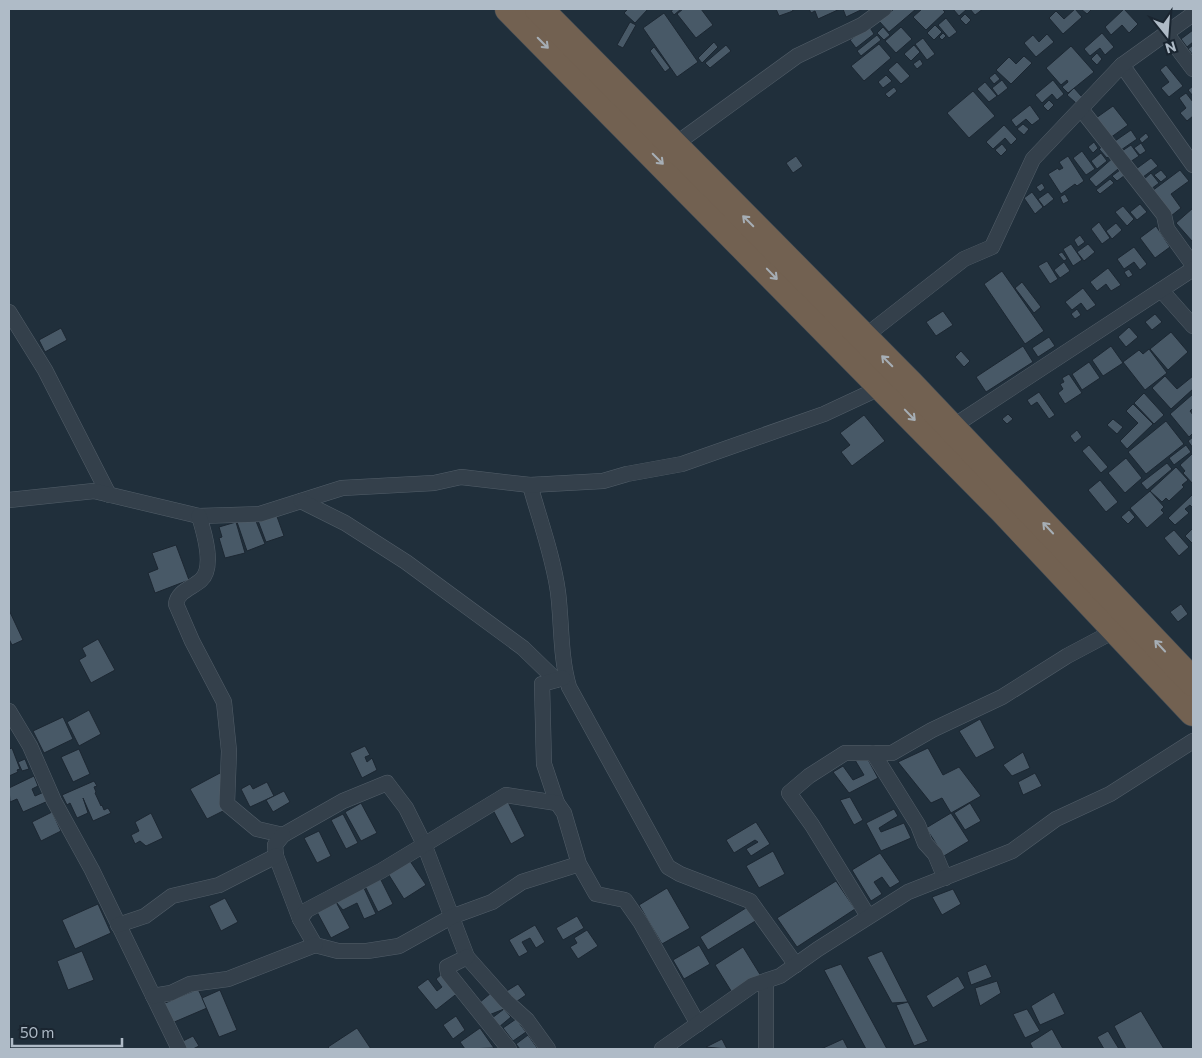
<svg xmlns="http://www.w3.org/2000/svg" width="1202" height="1058" viewBox="0 0 1202 1058" font-family="Commissioner,sans-serif">
	<style>
		.building { fill: #485967; stroke: #1c2732 }
		.lines { fill: none; stroke-linecap: round; stroke-linejoin: round }
		.street-casing { stroke: #525e69; stroke-width: 16 }
		.highway-casing { stroke: #3f4b56; stroke-width: 29 }
		.street { stroke: #34404b; stroke-width: 15 }
		.highway { stroke: #726151; stroke-width: 28 }
		.oneway { stroke: #a6aeb5 }
	</style>
	<rect width="100%" height="100%" fill="#202f3b"/>
	<g class="building">
		<path d="M628,9H648L635,23L624,13Z"/>
		<path d="M674,9H681L674,15L671,11Z"/>
		<path d="M683,9H701L713,25L696,38L677,14Z"/>
		<path d="M776,9H792L793,11L779,16Z"/>
		<path d="M809,9H840L818,19L815,11L811,13Z"/>
		<path d="M843,9H863L846,17Z"/>
		<path d="M894,9H916L889,32L879,21Z"/>
		<path d="M922,9H942L945,12L926,30L913,17Z"/>
		<path d="M953,9H967L959,16Z"/>
		<path d="M970,9H983L975,15Z"/>
		<path d="M1075,9L1082,17L1063,34L1049,18L1056,11L1064,19Z"/>
		<path d="M1081,9H1092L1087,14Z"/>
		<path d="M1124,9L1138,24L1129,33L1122,25L1111,35L1105,27Z"/>
		<path d="M664,13L698,62L677,77L643,28Z"/>
		<path d="M965,14L971,20L966,25L960,19Z"/>
		<path d="M946,18L957,32L949,38L938,25Z"/>
		<path d="M630,22L636,25L623,48L617,45Z"/>
		<path d="M935,25L942,32L934,40L927,33Z"/>
		<path d="M869,26L874,34L856,48L850,40Z"/>
		<path d="M883,27L890,35L884,40L877,33Z"/>
		<path d="M901,27L912,39L896,53L885,41Z"/>
		<path d="M1193,30V42L1187,47L1181,39Z"/>
		<path d="M943,33L946,36L942,40L939,37Z"/>
		<path d="M1102,33L1114,47L1105,55L1100,48L1090,56L1084,49Z"/>
		<path d="M1047,34L1054,42L1036,57L1024,43L1033,35L1039,42Z"/>
		<path d="M877,35L881,40L861,56L857,51Z"/>
		<path d="M923,38L935,54L927,60L915,44Z"/>
		<path d="M714,42L718,47L702,63L698,58Z"/>
		<path d="M879,44L891,58L864,81L851,66Z"/>
		<path d="M726,45L731,51L710,68L705,63Z"/>
		<path d="M914,45L920,52L911,61L904,54Z"/>
		<path d="M1193,45V55L1188,49Z"/>
		<path d="M1071,46L1094,72L1068,93L1062,87L1068,82L1067,80L1061,85L1046,68Z"/>
		<path d="M654,47L670,68L665,72L650,51Z"/>
		<path d="M1097,53L1102,59L1097,65L1091,59Z"/>
		<path d="M1024,56L1032,63L1011,84L996,70L1009,57L1016,64Z"/>
		<path d="M920,59L923,64L917,69L913,64Z"/>
		<path d="M897,62L910,76L901,84L888,70Z"/>
		<path d="M1166,65L1183,86L1169,97L1161,88L1169,82L1160,70Z"/>
		<path d="M995,73L1000,79L994,84L989,78Z"/>
		<path d="M886,75L892,81L883,88L878,82Z"/>
		<path d="M1002,80L1008,88L998,96L992,88Z"/>
		<path d="M1053,80L1064,94L1057,100L1052,94L1042,103L1035,95Z"/>
		<path d="M985,82L997,96L989,102L977,89Z"/>
		<path d="M1193,86V96L1188,90Z"/>
		<path d="M894,87L897,91L889,98L885,94Z"/>
		<path d="M1074,88L1082,97L1076,103L1067,95Z"/>
		<path d="M973,91L995,116L969,138L947,113Z"/>
		<path d="M1186,93L1193,102V116L1187,121L1180,113L1186,108L1179,98Z"/>
		<path d="M1049,100L1054,105L1048,111L1043,106Z"/>
		<path d="M1030,105L1040,119L1032,125L1026,119L1016,127L1011,120Z"/>
		<path d="M1113,106L1128,125L1110,138L1096,118Z"/>
		<path d="M1023,124L1029,129L1024,135L1017,129Z"/>
		<path d="M1004,125L1017,139L1011,145L1005,138L993,149L986,142Z"/>
		<path d="M1131,130L1137,139L1121,150L1115,141Z"/>
		<path d="M1146,133L1149,137L1142,143L1139,139Z"/>
		<path d="M1094,142L1098,148L1093,153L1088,147Z"/>
		<path d="M1141,143L1146,151L1140,155L1134,148Z"/>
		<path d="M1002,144L1007,150L1001,156L995,150Z"/>
		<path d="M1106,144L1113,153L1107,158L1099,149Z"/>
		<path d="M1131,145L1139,156L1130,162L1122,151Z"/>
		<path d="M1082,151L1095,169L1086,175L1073,158Z"/>
		<path d="M1101,153L1107,161L1097,169L1091,161Z"/>
		<path d="M796,156L803,166L793,173L786,163Z"/>
		<path d="M1068,156L1084,181L1077,186L1075,184L1061,194L1048,174L1058,168L1059,170L1063,168L1059,162Z"/>
		<path d="M1115,156L1123,165L1096,187L1089,179Z"/>
		<path d="M1151,158L1158,166L1143,177L1136,169Z"/>
		<path d="M1124,167L1128,173L1117,181L1112,176Z"/>
		<path d="M1161,170L1167,177L1161,182L1154,175Z"/>
		<path d="M1180,170L1189,181L1171,194L1181,208L1171,216L1152,191Z"/>
		<path d="M1151,173L1159,183L1151,189L1143,180Z"/>
		<path d="M1110,179L1114,183L1100,194L1096,190Z"/>
		<path d="M1042,183L1045,188L1040,192L1036,187Z"/>
		<path d="M1032,192L1043,207L1035,214L1024,198Z"/>
		<path d="M1048,192L1054,199L1044,207L1038,199Z"/>
		<path d="M1065,194L1069,201L1063,204L1060,197Z"/>
		<path d="M1140,204L1147,212L1137,220L1130,212Z"/>
		<path d="M1123,206L1134,219L1127,226L1115,212Z"/>
		<path d="M1193,208V240L1192,241L1176,223Z"/>
		<path d="M1099,222L1110,238L1102,244L1091,229Z"/>
		<path d="M1116,223L1122,230L1112,239L1106,231Z"/>
		<path d="M1156,226L1170,247L1155,258L1140,238Z"/>
		<path d="M1080,235L1085,242L1078,247L1074,240Z"/>
		<path d="M1071,244L1082,260L1073,266L1063,249Z"/>
		<path d="M1088,244L1095,252L1084,261L1077,252Z"/>
		<path d="M1134,247L1147,264L1140,270L1134,262L1124,269L1117,259Z"/>
		<path d="M1062,252L1067,259L1064,261L1058,254Z"/>
		<path d="M1047,261L1058,279L1050,284L1038,266Z"/>
		<path d="M1064,262L1070,271L1060,278L1054,270Z"/>
		<path d="M1108,268L1121,285L1111,291L1106,284L1097,291L1090,282Z"/>
		<path d="M1129,269L1133,275L1128,278L1124,272Z"/>
		<path d="M1002,271L1044,331L1025,344L984,284Z"/>
		<path d="M1022,282L1041,307L1034,313L1015,288Z"/>
		<path d="M1083,288L1096,305L1087,311L1081,303L1072,310L1065,302Z"/>
		<path d="M1077,309L1081,315L1075,319L1071,314Z"/>
		<path d="M943,311L953,325L936,336L926,322Z"/>
		<path d="M1155,314L1162,322L1152,330L1145,322Z"/>
		<path d="M1129,327L1138,337L1126,347L1118,337Z"/>
		<path d="M61,328L67,340L45,352L39,340Z"/>
		<path d="M1171,332L1188,352L1168,370L1150,349Z"/>
		<path d="M1049,337L1055,346L1038,357L1032,348Z"/>
		<path d="M1023,346L1033,362L986,392L976,377Z"/>
		<path d="M1111,346L1123,363L1103,376L1092,360Z"/>
		<path d="M1149,349L1167,373L1145,390L1123,362L1139,350L1143,354Z"/>
		<path d="M961,351L970,361L964,367L955,357Z"/>
		<path d="M1089,362L1100,378L1082,390L1072,374Z"/>
		<path d="M1069,374L1082,393L1065,404L1058,393L1063,389L1060,384L1064,382L1062,378Z"/>
		<path d="M1165,376L1177,389L1193,376V389L1171,409L1152,388Z"/>
		<path d="M1039,392L1055,415L1049,419L1037,402L1031,406L1027,400Z"/>
		<path d="M1144,393L1164,415L1154,424L1134,403Z"/>
		<path d="M1193,394V408L1190,411L1193,415V433L1189,437L1170,414Z"/>
		<path d="M1133,404L1153,424L1127,449L1120,441L1138,423L1126,411Z"/>
		<path d="M1008,414L1013,419L1007,424L1002,419Z"/>
		<path d="M864,415L885,441L852,466L841,452L850,445L840,433Z"/>
		<path d="M1113,419L1123,427L1117,434L1107,425Z"/>
		<path d="M1166,421L1184,444L1146,474L1128,452Z"/>
		<path d="M1077,430L1082,437L1075,443L1070,436Z"/>
		<path d="M1193,437V448L1188,441Z"/>
		<path d="M1089,445L1108,467L1101,473L1082,451Z"/>
		<path d="M1186,445L1191,452L1174,465L1169,458Z"/>
		<path d="M1192,454L1193,456V484L1183,473L1185,471L1180,465Z"/>
		<path d="M1126,458L1142,478L1125,493L1108,473Z"/>
		<path d="M1167,463L1172,469L1147,490L1141,483Z"/>
		<path d="M1176,467L1188,480L1182,485L1184,487L1169,501L1166,498L1162,502L1150,491Z"/>
		<path d="M1100,480L1118,502L1106,512L1088,490Z"/>
		<path d="M1150,491L1164,507L1161,510L1164,513L1147,528L1130,508Z"/>
		<path d="M1193,494V508L1190,505L1185,509L1189,513L1175,525L1168,518Z"/>
		<path d="M1129,510L1135,517L1128,524L1121,517Z"/>
		<path d="M275,511L284,536L266,542L257,518Z"/>
		<path d="M254,516L265,544L247,551L237,522Z"/>
		<path d="M236,522L245,553L225,558L219,538L222,537L219,527Z"/>
		<path d="M1193,528V544L1185,536Z"/>
		<path d="M1174,530L1189,547L1179,556L1164,538Z"/>
		<path d="M176,545L189,580L155,593L148,573L158,569L152,553Z"/>
		<path d="M1181,604L1188,614L1178,622L1170,612Z"/>
		<path d="M9,610L23,640L12,645L9,639Z"/>
		<path d="M98,639L115,670L91,683L79,660L86,656L82,648Z"/>
		<path d="M89,710L101,734L79,746L67,722Z"/>
		<path d="M63,717L73,739L44,753L33,731Z"/>
		<path d="M980,719L995,748L976,758L959,731Z"/>
		<path d="M365,746L370,755L365,757L367,762L372,758L377,770L362,778L350,753Z"/>
		<path d="M12,748L20,769L17,770L18,772L9,776V749Z"/>
		<path d="M928,748L943,775L959,767L981,796L951,813L942,798L931,803L898,762Z"/>
		<path d="M79,749L90,774L73,782L61,757Z"/>
		<path d="M1023,752L1030,768L1012,776L1003,765Z"/>
		<path d="M865,754L878,778L849,793L833,772L843,766L853,780L864,775L855,760Z"/>
		<path d="M25,759L29,769L22,771L18,762Z"/>
		<path d="M220,773L237,804L207,819L190,789Z"/>
		<path d="M1035,773L1042,786L1023,795L1018,782Z"/>
		<path d="M34,776L38,786L32,789L35,796L44,792L48,801L23,812L17,799L10,802L9,788Z"/>
		<path d="M94,781L97,786L94,787L96,792L95,793L101,806L102,805L104,810L108,808L111,813L93,821L83,798L88,813L77,818L70,803L67,805L62,795Z"/>
		<path d="M267,782L274,796L250,807L241,789L250,784L253,789Z"/>
		<path d="M284,791L290,802L273,812L266,800Z"/>
		<path d="M850,797L863,820L854,825L840,800Z"/>
		<path d="M508,802L525,836L511,844L493,810Z"/>
		<path d="M361,803L377,833L361,841L345,812Z"/>
		<path d="M970,803L981,821L965,830L954,813Z"/>
		<path d="M894,809L898,816L879,828L881,832L904,823L911,838L881,851L866,823Z"/>
		<path d="M52,812L61,831L41,841L32,822Z"/>
		<path d="M151,813L163,838L146,846L140,841L135,844L131,835L139,831L135,822Z"/>
		<path d="M951,813L969,841L944,856L926,828Z"/>
		<path d="M343,814L358,843L346,849L331,820Z"/>
		<path d="M756,822L770,844L751,856L746,849L758,842L755,840L734,853L726,840Z"/>
		<path d="M319,831L331,856L317,863L304,838Z"/>
		<path d="M773,851L785,874L759,888L746,866Z"/>
		<path d="M880,853L900,882L890,888L882,877L874,882L882,894L871,901L852,870Z"/>
		<path d="M408,858L426,885L404,899L387,872Z"/>
		<path d="M379,876L393,904L378,912L364,884Z"/>
		<path d="M836,881L855,909L797,947L777,918Z"/>
		<path d="M363,886L376,914L364,919L357,903L343,910L336,902Z"/>
		<path d="M667,888L690,928L662,944L639,905Z"/>
		<path d="M953,889L961,904L942,915L932,897Z"/>
		<path d="M225,898L238,922L221,931L209,906Z"/>
		<path d="M336,902L350,928L331,938L317,912Z"/>
		<path d="M98,904L111,933L75,949L62,920Z"/>
		<path d="M749,906L757,920L708,950L700,937Z"/>
		<path d="M577,916L584,928L563,940L556,928Z"/>
		<path d="M535,925L545,942L536,948L530,938L522,942L528,952L519,957L509,940Z"/>
		<path d="M587,930L598,946L578,959L570,947L577,943L574,938Z"/>
		<path d="M699,945L710,964L684,979L673,960Z"/>
		<path d="M743,947L761,976L733,994L715,965Z"/>
		<path d="M82,951L94,980L68,990L57,961Z"/>
		<path d="M882,951L908,1002L892,1003L867,957Z"/>
		<path d="M841,964L887,1049H866L824,970Z"/>
		<path d="M986,964L992,977L971,985L967,972Z"/>
		<path d="M443,973L459,992L436,1010L417,987L428,979L437,991L442,987L436,979Z"/>
		<path d="M958,976L965,988L933,1008L926,996Z"/>
		<path d="M997,981L1001,993L980,1006L975,988Z"/>
		<path d="M518,984L526,995L513,1004L505,992Z"/>
		<path d="M198,989L207,1008L172,1023L163,1004Z"/>
		<path d="M220,990L237,1030L219,1037L202,998Z"/>
		<path d="M1054,992L1065,1014L1040,1025L1031,1006Z"/>
		<path d="M491,993L504,1009L489,1015L479,1003Z"/>
		<path d="M908,1002L928,1041L914,1046L896,1005Z"/>
		<path d="M504,1009L511,1017L499,1027L492,1018Z"/>
		<path d="M1027,1009L1040,1031L1025,1038L1013,1014Z"/>
		<path d="M1141,1011L1164,1049H1126L1114,1026Z"/>
		<path d="M456,1016L465,1030L453,1039L443,1025Z"/>
		<path d="M516,1019L526,1032L513,1041L503,1028Z"/>
		<path d="M357,1028L371,1049H330L328,1047Z"/>
		<path d="M480,1028L494,1048L465,1049L460,1042Z"/>
		<path d="M1052,1029L1063,1049H1033L1030,1043Z"/>
		<path d="M1108,1031L1119,1049H1104L1097,1037Z"/>
		<path d="M528,1035L538,1049H520L516,1044Z"/>
		<path d="M193,1036L199,1046L193,1049H185L181,1042Z"/>
		<path d="M722,1039L727,1049L706,1047Z"/>
		<path d="M843,1039L848,1049H821Z"/>
	</g>
	<g class="lines">
		<g class="street-casing">
			<g id="street">
				<path d="M1166,33L1193,69"/>
				<path d="M1122,65L1193,165"/>
				<path d="M1081,109L1164,215L1167,229L1193,265"/>
				<path d="M673,146L797,56L862,25L884,9"/>
				<path d="M1161,290L1193,326"/>
				<path d="M9,312L45,370L109,495"/>
				<path d="M864,337L964,259L992,247L1033,159L1122,65L1193,14"/>
				<path d="M952,427L1193,269"/>
				<path d="M530,485C540,521 553,556 558,592C562,624 560,656 569,687L668,867L680,874L750,901L796,965"/>
				<path d="M9,500L94,491L199,516L260,514L342,488L434,483L461,477L530,485L603,481L627,474L682,464L824,414L882,387"/>
				<path d="M301,501L345,523L406,562L523,648L556,680"/>
				<path d="M199,516C204,532 215,567 201,580C192,588 178,591 176,604L192,641L224,702L229,751L227,804L257,829L283,835L343,801L387,783L406,808L424,844L467,957L506,1001L527,1020L548,1049"/>
				<path d="M9,711L30,746L54,801L92,870L179,1049"/>
				<path d="M873,753L918,825L925,843L935,854L945,878"/>
				<path d="M557,803L544,764L542,684L563,678"/>
				<path d="M283,835L275,845L276,856L300,919"/>
				<path d="M579,864L564,813L557,803L506,795L381,871L307,910L300,919L315,945L338,951H367L399,946L451,917L492,902L522,882L579,864L596,894L625,900L641,923L698,1024"/>
				<path d="M868,916L812,825L789,793L809,776L845,753H892L932,730L1002,697L1067,656L1116,630"/>
				<path d="M118,925L145,916L172,896L219,885L276,856"/>
				<path d="M467,957L447,967L448,973L509,1049"/>
				<path d="M766,981V1049"/>
				<path d="M153,996L171,993L190,984L228,979L315,945"/>
				<path d="M662,1049L753,985L780,976L818,949L908,892L1012,851L1056,819L1110,794L1193,741"/>
			</g>
		</g>
		<g class="highway-casing">
			<g id="highway">
				<path d="M509,9L1003,510L1193,712"/>
				<path d="M539,9L910,384L1193,682"/>
			</g>
		</g>
		<use href="#street" class="street"/>
		<use href="#highway" class="highway"/>
	</g>
	<defs><path id="oneway-shaft" d="M-6 0H5M1.5-3L5.5 0L1.5 3" fill="none" stroke-width="1.6" stroke-linecap="round" stroke-linejoin="round" transform="scale(1.25)"/></defs>
	<g class="oneway">
		<use href="#oneway-shaft" transform="translate(543 43) rotate(45)"/>
		<use href="#oneway-shaft" transform="translate(658 159) rotate(45)"/>
		<use href="#oneway-shaft" transform="translate(748 221) rotate(-135)"/>
		<use href="#oneway-shaft" transform="translate(772 274) rotate(46)"/>
		<use href="#oneway-shaft" transform="translate(887 361) rotate(-135)"/>
		<use href="#oneway-shaft" transform="translate(910 415) rotate(46)"/>
		<use href="#oneway-shaft" transform="translate(1048 528) rotate(-133)"/>
		<use href="#oneway-shaft" transform="translate(1160 646) rotate(-133)"/>
	</g>
	<rect width="1202" height="1058" fill="none" stroke="#afbbc7" stroke-width="20"/>
	<g transform="translate(1167 35) rotate(163)" stroke="#1a2530" stroke-width="4" paint-order="stroke">
	<path d="M0-4L9 19L0 12L-9 19Z" fill="#afbbc7"/>
	<text y="-8" font-size="14" font-weight="bold" text-anchor="middle" fill="#afbbc7">N</text>
	</g>
	<path d="M12 1038v8h110v-8" fill="none" stroke="#afbbc7" stroke-width="2.5"/>
	<text x="20" y="1038" font-size="15" fill="#afbbc7" stroke="#1a2530" stroke-width="4" paint-order="stroke">50 m</text>
</svg>
